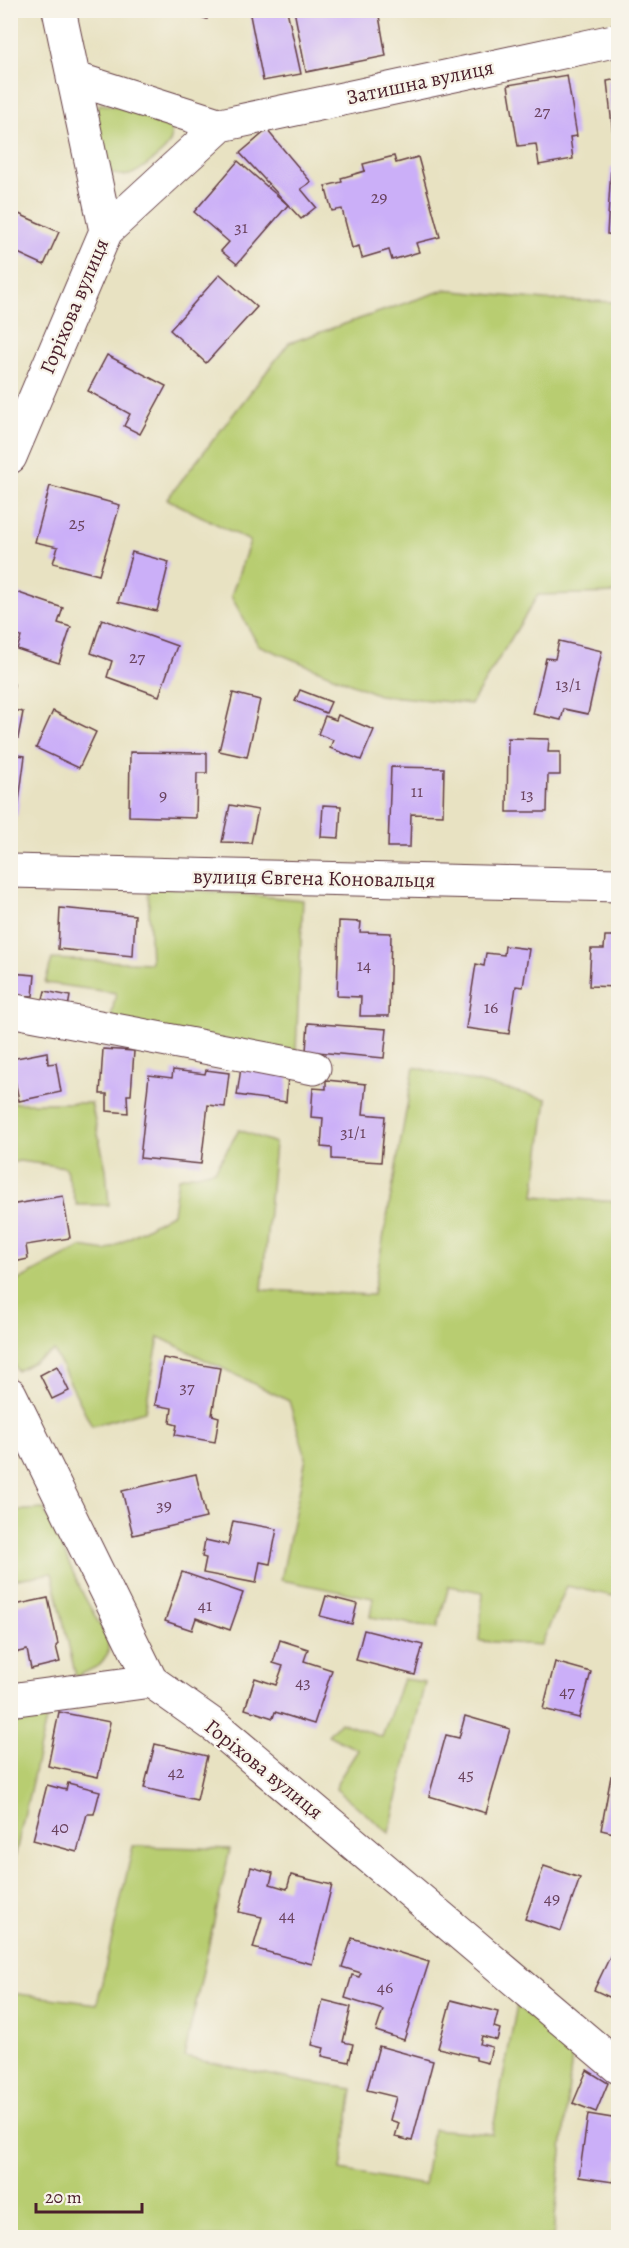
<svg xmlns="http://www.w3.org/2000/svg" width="629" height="2248" viewBox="0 0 629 2248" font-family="Alegreya,serif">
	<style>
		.green { fill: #b8cd71; stroke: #81764e; stroke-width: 1.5 }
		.building { fill: #cbaff8 }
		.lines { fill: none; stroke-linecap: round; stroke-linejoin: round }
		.street-casing { stroke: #623c42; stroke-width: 35 }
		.street { stroke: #fff; stroke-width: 33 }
		.labels { text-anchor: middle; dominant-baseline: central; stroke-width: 4.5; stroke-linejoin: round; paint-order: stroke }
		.number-label { font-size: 18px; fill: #6a435e }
		.street-label { font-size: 21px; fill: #4a1f2b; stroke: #f7f3e8 }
	</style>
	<rect width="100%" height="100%" fill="#f7f3e8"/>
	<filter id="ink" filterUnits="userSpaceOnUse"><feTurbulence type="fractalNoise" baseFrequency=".0167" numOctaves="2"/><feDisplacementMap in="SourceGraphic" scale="12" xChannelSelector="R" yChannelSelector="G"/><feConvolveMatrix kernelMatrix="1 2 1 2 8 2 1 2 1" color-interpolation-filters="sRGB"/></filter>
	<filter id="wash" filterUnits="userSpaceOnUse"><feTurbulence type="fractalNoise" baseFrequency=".008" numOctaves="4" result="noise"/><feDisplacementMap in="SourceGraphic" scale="24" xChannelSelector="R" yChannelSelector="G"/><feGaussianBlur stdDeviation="1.35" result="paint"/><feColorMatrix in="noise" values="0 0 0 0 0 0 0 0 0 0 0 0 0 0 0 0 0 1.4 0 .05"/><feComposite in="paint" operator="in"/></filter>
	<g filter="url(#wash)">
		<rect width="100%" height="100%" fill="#e8e2c2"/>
		<g class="green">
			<path d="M100,104L165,114C169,123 174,132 170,142C167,149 159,155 153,160C135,175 124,182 103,168L93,115Z"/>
			<path d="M444,290L545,300L618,302V593L538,595L471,704L379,695L258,645L231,596L250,541L167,499L289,343Z"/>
			<path d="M148,886L303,900L296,1051L110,1022L116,993L45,983L52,959L151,963Z"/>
			<path d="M414,1067L547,1099L534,1196L618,1202V1597L567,1586L541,1645L479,1641L483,1592L449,1586L437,1628L370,1617L373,1598L281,1580L306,1458L289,1401L159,1337L145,1411L92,1426L54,1351L17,1371L11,1358V1284L81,1247L106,1251L173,1213L178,1178L215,1170L239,1130L275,1143L262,1290L373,1295Z"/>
			<path d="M11,1100L16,1103H91L106,1169L109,1205H77L65,1167L19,1161L11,1163Z"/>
			<path d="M44,1509L84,1596L108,1640V1653L100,1665L76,1677L52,1573L11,1580V1511Z"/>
			<path d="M403,1679L425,1682L389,1833L336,1789L338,1781L358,1750L328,1735L340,1722L382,1737Z"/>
			<path d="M49,1707L11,1874V1711Z"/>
			<path d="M133,1846L230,1849L184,2057L304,2082L353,2089L341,2170L424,2185L433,2129L492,2134L517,2005L572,2056L553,2237H11V1993L97,2004Z"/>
		</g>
		<g id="blocks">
			<g class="building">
				<path d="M180,10H210L207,19Z"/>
				<path d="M249,10H287L301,74L263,81Z"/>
				<path d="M294,10H378L386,56L306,72Z"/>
				<path d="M567,75L577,136L570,137L573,159L539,165L536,144L518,146L508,85Z"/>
				<path d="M618,79V143H614L607,81Z"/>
				<path d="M267,130L311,182L301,189L316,207L301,219L240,153Z"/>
				<path d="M394,156L396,163L418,157L440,237L416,243L419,252L392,260L389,250L362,258L359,246L352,248L342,209L332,211L325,186L342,182L341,178L365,171L363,164Z"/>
				<path d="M238,161L288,205L237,264L221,251L229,242L194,212Z"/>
				<path d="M611,167H618V235L607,234Z"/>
				<path d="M10,210L59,232L44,265L18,253L16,257L10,255Z"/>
				<path d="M220,274L257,307L206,363L170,330Z"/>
				<path d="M107,355L166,386L140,434L124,426L130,414L88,391Z"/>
				<path d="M50,486L120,505L99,575L53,563L58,547L35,542Z"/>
				<path d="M132,552L169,562L157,611L118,602Z"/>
				<path d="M10,590L63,608L58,623L71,627L59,663L17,649L21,637L10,633Z"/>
				<path d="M102,619L177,646L159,696L107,677L112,661L91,653Z"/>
				<path d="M559,641L602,651L588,714L564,709L561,720L533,714L546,658L555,659Z"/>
				<path d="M10,683L14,684L12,699H10Z"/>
				<path d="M300,690L331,702L326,713L295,701Z"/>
				<path d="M233,693L260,700L247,757L219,751Z"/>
				<path d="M10,709L23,712L18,738L10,736Z"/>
				<path d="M53,711L96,732L79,768L36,748Z"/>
				<path d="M338,715L374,730L361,760L330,748L333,740L318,734L325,716L336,720Z"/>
				<path d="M508,738L549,739L548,752H560V775H548L547,812H507Z"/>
				<path d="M130,752L207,753V773H197L196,818L129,816Z"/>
				<path d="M10,754L25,756L17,816H10Z"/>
				<path d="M391,767L444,768L443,815L411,814L410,847H388Z"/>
				<path d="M230,805L258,810L251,843L222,842Z"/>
				<path d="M323,805L341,806L339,838L321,837Z"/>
				<path d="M60,908L135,915L133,956L58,949Z"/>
				<path d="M339,921L361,922L360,932L391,933L389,1016H360L361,997L337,996Z"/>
				<path d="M605,936H618V987L589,986L591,949H604Z"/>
				<path d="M505,946L529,949L523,987L516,986L509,1034L466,1028L476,964L484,966L486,953L504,955Z"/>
				<path d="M10,973L35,975L33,996L10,995Z"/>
				<path d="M45,991L70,996L67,1013L41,1007Z"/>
				<path d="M308,1023L387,1029L384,1058L306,1051Z"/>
				<path d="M103,1049L134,1051L131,1095H127L128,1113L107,1111V1094H100Z"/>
				<path d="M47,1052L48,1064L56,1063L61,1092L19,1101L11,1059Z"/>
				<path d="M241,1068L288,1076L286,1102L237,1095Z"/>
				<path d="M173,1070L205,1074L206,1070L229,1073L225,1107L208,1105L201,1164L140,1158L149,1075L172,1078Z"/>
				<path d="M326,1080L366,1084L363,1114L385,1116L381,1162L332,1159V1148L321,1147L323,1118L311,1117L313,1088L326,1089Z"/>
				<path d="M63,1196L70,1238L26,1245L28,1259L10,1263V1205Z"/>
				<path d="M163,1358L220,1368L212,1415L219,1417L215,1442L175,1435L177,1425L170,1423L172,1408L155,1405Z"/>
				<path d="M57,1366L69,1391L52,1399L40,1375Z"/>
				<path d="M196,1474L206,1518L133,1535L122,1491Z"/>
				<path d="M233,1521L277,1529L270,1564L260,1562L256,1583L203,1573L206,1558L202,1557L205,1540L228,1545Z"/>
				<path d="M182,1572L243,1593L230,1630L196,1618L192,1630L165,1621Z"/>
				<path d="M326,1596L357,1604L352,1624L320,1616Z"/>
				<path d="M48,1598L58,1644L56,1646L60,1662L31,1669L27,1650L10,1654V1606Z"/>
				<path d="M364,1630L423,1645L415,1675L356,1660Z"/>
				<path d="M280,1640L308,1649L304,1661L332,1670L314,1724L275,1712L273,1718L245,1709L255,1678L276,1685L283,1666L273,1663Z"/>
				<path d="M555,1662L591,1672L579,1718L543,1709Z"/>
				<path d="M59,1712L110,1722L98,1777L48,1766Z"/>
				<path d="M465,1716L510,1729L486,1813L429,1796L446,1735L459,1738Z"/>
				<path d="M155,1744L207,1756L197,1800L144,1788Z"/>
				<path d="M618,1744V1762L614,1761Z"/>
				<path d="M611,1776L618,1778V1834L601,1830Z"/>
				<path d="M68,1783L100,1791L94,1814H87L77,1852L33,1840L47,1785L66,1790Z"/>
				<path d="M544,1866L580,1878L561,1931L525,1919Z"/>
				<path d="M251,1867L273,1873L270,1884L287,1889L291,1875L332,1885L312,1964L253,1948L262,1917L239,1912Z"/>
				<path d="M352,1938L429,1962L404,2040L376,2031L383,2010L345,1998L352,1975L359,1977L361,1973L342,1967Z"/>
				<path d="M618,1940V2001L594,1990Z"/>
				<path d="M323,2000L351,2007L343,2042L353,2044L349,2062L322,2056L324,2048L312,2045Z"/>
				<path d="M451,2000L498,2012L494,2027L500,2029L497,2040L482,2036L480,2044L492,2047L488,2063L476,2060V2057L438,2048Z"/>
				<path d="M379,2046L433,2061L412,2141L395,2137L399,2123L390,2120L396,2097L367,2090Z"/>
				<path d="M587,2070L608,2083L596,2112L573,2103Z"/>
				<path d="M588,2114L618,2119V2160H616L613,2182L579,2177Z"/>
			</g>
		</g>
	</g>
	<g filter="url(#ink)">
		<use href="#blocks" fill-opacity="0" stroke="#623c42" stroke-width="1.5"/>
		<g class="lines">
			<g class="street-casing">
				<g id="street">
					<path d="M73,78L221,125"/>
					<path d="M106,231L221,125L618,40"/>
					<path d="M10,457L106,231L59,10"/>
					<path d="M10,871L618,885"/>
					<path d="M10,1010L314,1068"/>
					<path d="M10,1394L151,1681L216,1727L618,2067"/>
					<path d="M10,1700L151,1681"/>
				</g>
			</g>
			<use href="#street" class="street"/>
		</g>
	</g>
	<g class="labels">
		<g class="number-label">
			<text x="542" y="111">27</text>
			<text x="379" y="197">29</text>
			<text x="241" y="227">31</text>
			<text x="77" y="523">25</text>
			<text x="137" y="657">27</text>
			<text x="568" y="684">13/1</text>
			<text x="417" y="791">11</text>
			<text x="527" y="794">13</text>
			<text x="163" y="795">9</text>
			<text x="364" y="965">14</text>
			<text x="491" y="1007">16</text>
			<text x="353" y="1132">31/1</text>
			<text x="187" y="1387">37</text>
			<text x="164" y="1505">39</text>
			<text x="205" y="1605">41</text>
			<text x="303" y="1682">43</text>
			<text x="567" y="1691">47</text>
			<text x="176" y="1772">42</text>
			<text x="466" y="1774">45</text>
			<text x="60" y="1827">40</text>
			<text x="552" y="1898">49</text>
			<text x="287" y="1915">44</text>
			<text x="385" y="1987">46</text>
		</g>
		<g class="street-label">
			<text transform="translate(420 82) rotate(-12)">Затишна вулиця</text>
			<text transform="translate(74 306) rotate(-67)">Горіхова вулиця</text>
			<text transform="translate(314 878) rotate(1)">вулиця Євгена Коновальця</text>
			<text transform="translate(264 1769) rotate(39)">Горіхова вулиця</text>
		</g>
	</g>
	<rect width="629" height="2248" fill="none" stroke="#f7f3e8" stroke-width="36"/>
	<path d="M36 2203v9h106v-9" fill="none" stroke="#4a1f2b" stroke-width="3"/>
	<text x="45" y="2203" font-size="18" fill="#4a1f2b" stroke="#f7f3e8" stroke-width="4.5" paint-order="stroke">20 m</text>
</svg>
